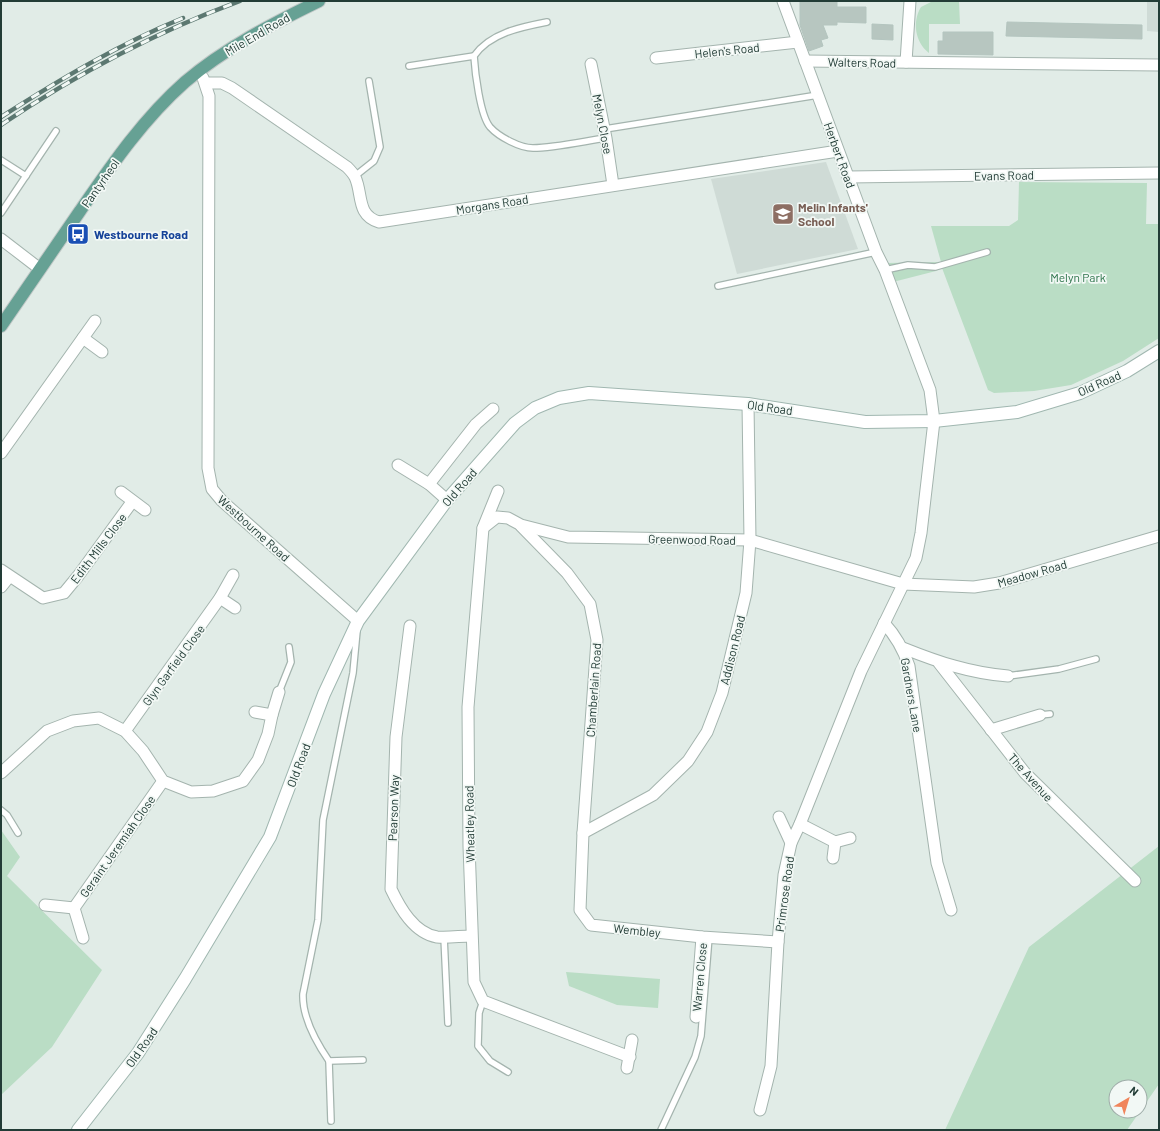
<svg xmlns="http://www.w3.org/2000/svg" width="1160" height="1131" viewBox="0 0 1160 1131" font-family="Barlow,sans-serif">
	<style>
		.built { fill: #cfdbd6 }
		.green { fill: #baddc5; fill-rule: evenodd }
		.building { fill: #b7c6c0; stroke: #b4c5bf }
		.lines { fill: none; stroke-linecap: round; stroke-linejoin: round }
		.lane-casing { stroke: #a4b4ae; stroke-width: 8 }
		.street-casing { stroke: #a4b4ae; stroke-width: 13 }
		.secondary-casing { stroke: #a0b7b0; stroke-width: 14 }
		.primary-casing { stroke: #c1c8c7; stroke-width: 14 }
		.lane { stroke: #fff; stroke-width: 5.5 }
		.street { stroke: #fff; stroke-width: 11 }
		.secondary { stroke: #fff; stroke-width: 12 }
		.primary { stroke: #66a194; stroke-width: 12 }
		.rail-casing { stroke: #5c7871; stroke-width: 4.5 }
		.rail { stroke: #f2f8f5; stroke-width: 3; stroke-dasharray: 9; stroke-linecap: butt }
		.labels { text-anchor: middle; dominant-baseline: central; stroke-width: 3.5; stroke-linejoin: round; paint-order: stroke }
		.street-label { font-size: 12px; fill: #223c36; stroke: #f2f8f5 }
		.education-label { font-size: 12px; font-weight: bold; fill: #785e54; stroke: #f2f8f5; text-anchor: start }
		.transit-label { font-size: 12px; font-weight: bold; fill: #164399; stroke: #f2f8f5; text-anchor: start }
		.park-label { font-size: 12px; fill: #2c734a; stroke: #f2f8f5 }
	</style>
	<rect width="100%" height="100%" fill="#e1ece7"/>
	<g class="built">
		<path d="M1147,1H1159V32L1147,31Z"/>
		<path d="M826,162L858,249L737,274L711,179Z"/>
	</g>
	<g class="green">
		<path d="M931,2H959L960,24H929V53C915,42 912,22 921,7Z"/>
		<path d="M1019,182L1147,183L1146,224H1159V338L1123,361L1071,385L1034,391L994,393L988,390L942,268L936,271L893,282L887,263L941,262L931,226H1009L1018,220Z"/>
		<path d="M1,830L20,857L7,876L102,970L52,1047L1,1095Z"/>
		<path d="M1159,846V1084L1127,1130H945L1029,947ZM1116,1087H1140V1111H1116Z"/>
		<path d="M566,972L660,979L658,1008L617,1005L569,986Z"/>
	</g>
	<g class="building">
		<path d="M800,1H837V7H866V23L837,22V25H823L828,38L821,40L823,46L809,51L800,25Z"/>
		<path d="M1007,22L1142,25V39L1006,36Z"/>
		<path d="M872,24L893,25V40L872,39Z"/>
		<path d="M943,32H993V55L938,54V41H943Z"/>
	</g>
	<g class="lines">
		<g class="lane-casing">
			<g id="lane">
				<path d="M474,56C490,33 521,27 547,22"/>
				<path d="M409,66L474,56C475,72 480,115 490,127C499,137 520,148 533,148C554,148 585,141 606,138"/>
				<path d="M605,129L818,95"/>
				<path d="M1,160L26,176"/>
				<path d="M355,176L374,161L380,147L369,81"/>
				<path d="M1,213L56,131"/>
				<path d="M885,270L908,265L935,267L987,252"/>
				<path d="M718,286L876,252"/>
				<path d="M357,631L353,673L323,820L318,920L303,994C302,1017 316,1042 329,1061L363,1060"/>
				<path d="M1008,676L1059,669L1096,659"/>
				<path d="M279,692L291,662L289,647"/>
				<path d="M1040,715L1050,714"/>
				<path d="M1,810L7,815L18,833"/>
				<path d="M444,937L448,1023"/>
				<path d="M483,1001L479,1013L478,1046L490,1061L508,1072"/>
				<path d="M329,1061L331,1121"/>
				<path d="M661,1130L695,1057L701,1036L709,937"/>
			</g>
		</g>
		<g class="street-casing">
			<g id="street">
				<path d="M656,58L798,42"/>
				<path d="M805,61L1159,65"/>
				<path d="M906,62L910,1"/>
				<path d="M591,64L606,138L613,185"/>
				<path d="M203,78L209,96L208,468L212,489L222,501L358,621"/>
				<path d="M206,83H222L232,88L347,167C350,170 353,173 355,177C363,194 356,215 379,222L838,151"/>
				<path d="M848,177L1159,173"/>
				<path d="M1,239L40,269"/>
				<path d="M83,338L102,352"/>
				<path d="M1,453L95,321"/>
				<path d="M398,465L429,484L447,500"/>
				<path d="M429,484L476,424L493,409"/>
				<path d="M498,491L483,528L468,707L469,846L474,982L483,1001L630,1057"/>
				<path d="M121,492L145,510"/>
				<path d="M521,526L567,573L590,604L597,640L583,833L580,910L591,925L702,937L778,942"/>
				<path d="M483,528L497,517L508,518L521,525L568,537L750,540L903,584L974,587L999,583L1159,536"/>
				<path d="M1,570L43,598L64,593L78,576L132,502"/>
				<path d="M1,587L9,577"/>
				<path d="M220,598L235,608"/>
				<path d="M884,623C896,636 903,648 909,666L937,863L951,910"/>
				<path d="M410,626L396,737L391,889C400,908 414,933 437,937C448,938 461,936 471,936"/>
				<path d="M903,648C938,662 970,673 1008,676"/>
				<path d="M939,663L1025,773L1135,881"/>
				<path d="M255,712L272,715"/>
				<path d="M991,730L1040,715"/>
				<path d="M125,731L220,598L233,575"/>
				<path d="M1,773L47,731L73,721L99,718L125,731L143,751L163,781L191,792L213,791L243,781L258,760L268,734L272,715L279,692"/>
				<path d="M779,817L791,843"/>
				<path d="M800,824L835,842L833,858"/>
				<path d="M583,833L653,795L688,761L707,732L722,693L746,593L750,540L748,404"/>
				<path d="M835,842L850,838"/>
				<path d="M45,905L74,908L163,781"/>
				<path d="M74,908L83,938"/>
				<path d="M696,1017L702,937"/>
				<path d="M627,1068L632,1040"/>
				<path d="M760,1110L771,1066L778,942L784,875L791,843L800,824L861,671L916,558L921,533L934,421L930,390L885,270L876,252L783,1"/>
			</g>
		</g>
		<g class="secondary-casing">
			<path id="secondary" d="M78,1130L138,1053L185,979L270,837L324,694L358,621L447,500L515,423L535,408L559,398L589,393L748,404L865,422L934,421L1017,412L1080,393L1127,371L1159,351"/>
		</g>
		<g class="primary-casing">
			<path id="primary" d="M1,326C27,288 54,249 80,211C111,166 143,119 185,82C225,48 272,24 319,1"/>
		</g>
		<use href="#lane" class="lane"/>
		<use href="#street" class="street"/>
		<use href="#secondary" class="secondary"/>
		<use href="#primary" class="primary"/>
		<g class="rail-casing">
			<g id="rail">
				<path d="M1,117C59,80 119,44 183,18"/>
				<path d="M1,125C75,75 156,32 240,1"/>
			</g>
		</g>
		<use href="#rail" class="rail"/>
	</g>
	<defs>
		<g id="school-square" transform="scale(1.15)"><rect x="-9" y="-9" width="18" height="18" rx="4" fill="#8d6e63" stroke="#f2f8f5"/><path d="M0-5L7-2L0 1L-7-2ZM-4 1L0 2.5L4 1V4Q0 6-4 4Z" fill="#fff"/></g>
		<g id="bus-square" transform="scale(1.15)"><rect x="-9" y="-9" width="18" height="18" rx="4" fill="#1a4fb4" stroke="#f2f8f5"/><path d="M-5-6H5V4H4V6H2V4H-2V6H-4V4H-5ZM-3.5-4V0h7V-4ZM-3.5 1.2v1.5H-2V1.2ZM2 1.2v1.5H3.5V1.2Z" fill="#fff"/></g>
	</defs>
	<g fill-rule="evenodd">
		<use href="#school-square" x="783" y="214"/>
		<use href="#bus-square" x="78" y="234"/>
	</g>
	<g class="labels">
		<g class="street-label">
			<text transform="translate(257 34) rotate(-30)">Mile End Road</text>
			<text transform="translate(727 50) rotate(-6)">Helen's Road</text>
			<text transform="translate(862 62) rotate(1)">Walters Road</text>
			<text transform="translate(603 124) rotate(79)">Melyn Close</text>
			<text transform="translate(840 155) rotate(70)">Herbert Road</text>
			<text transform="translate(1004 175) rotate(-1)">Evans Road</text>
			<text transform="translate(100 183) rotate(-55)">Pantyrheol</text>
			<text transform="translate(492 204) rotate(-9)">Morgans Road</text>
			<text transform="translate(1099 383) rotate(-24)">Old Road</text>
			<text transform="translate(770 407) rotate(8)">Old Road</text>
			<text transform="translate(459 487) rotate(-49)">Old Road</text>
			<text transform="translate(254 528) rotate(42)">Westbourne Road</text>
			<text transform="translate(692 539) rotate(1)">Greenwood Road</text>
			<text transform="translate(98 548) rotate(-53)">Edith Mills Close</text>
			<text transform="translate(1032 573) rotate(-16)">Meadow Road</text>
			<text transform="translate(732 650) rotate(-76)">Addison Road</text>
			<text transform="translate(173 665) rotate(-54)">Glyn Garfield Close</text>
			<text transform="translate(593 690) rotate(-86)">Chamberlain Road</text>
			<text transform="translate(912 695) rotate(80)">Gardners Lane</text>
			<text transform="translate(298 765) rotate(-69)">Old Road</text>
			<text transform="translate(1031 777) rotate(48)">The Avenue</text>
			<text transform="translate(393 808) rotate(-88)">Pearson Way</text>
			<text transform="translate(469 824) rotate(-91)">Wheatley Road</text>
			<text transform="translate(117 846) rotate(-55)">Geraint Jeremiah Close</text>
			<text transform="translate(784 894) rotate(-82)">Primrose Road</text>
			<text transform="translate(637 930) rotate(6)">Wembley</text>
			<text transform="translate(699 977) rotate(-85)">Warren Close</text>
			<text transform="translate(141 1047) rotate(-55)">Old Road</text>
		</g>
		<g class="education-label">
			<text x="798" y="207">Melin Infants'<tspan x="798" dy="14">School</tspan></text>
		</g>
		<g class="transit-label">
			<text x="94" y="234">Westbourne Road</text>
		</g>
		<g class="park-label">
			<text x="1078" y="277">Melyn Park</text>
		</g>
	</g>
	<rect width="1160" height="1131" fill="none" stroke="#223c36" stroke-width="4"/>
	<g transform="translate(1128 1099) rotate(38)"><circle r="19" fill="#f2f8f5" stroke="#9fada9"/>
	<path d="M0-3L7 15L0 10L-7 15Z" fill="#f0855b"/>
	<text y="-6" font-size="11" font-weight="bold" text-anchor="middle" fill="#223c36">N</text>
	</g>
</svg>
